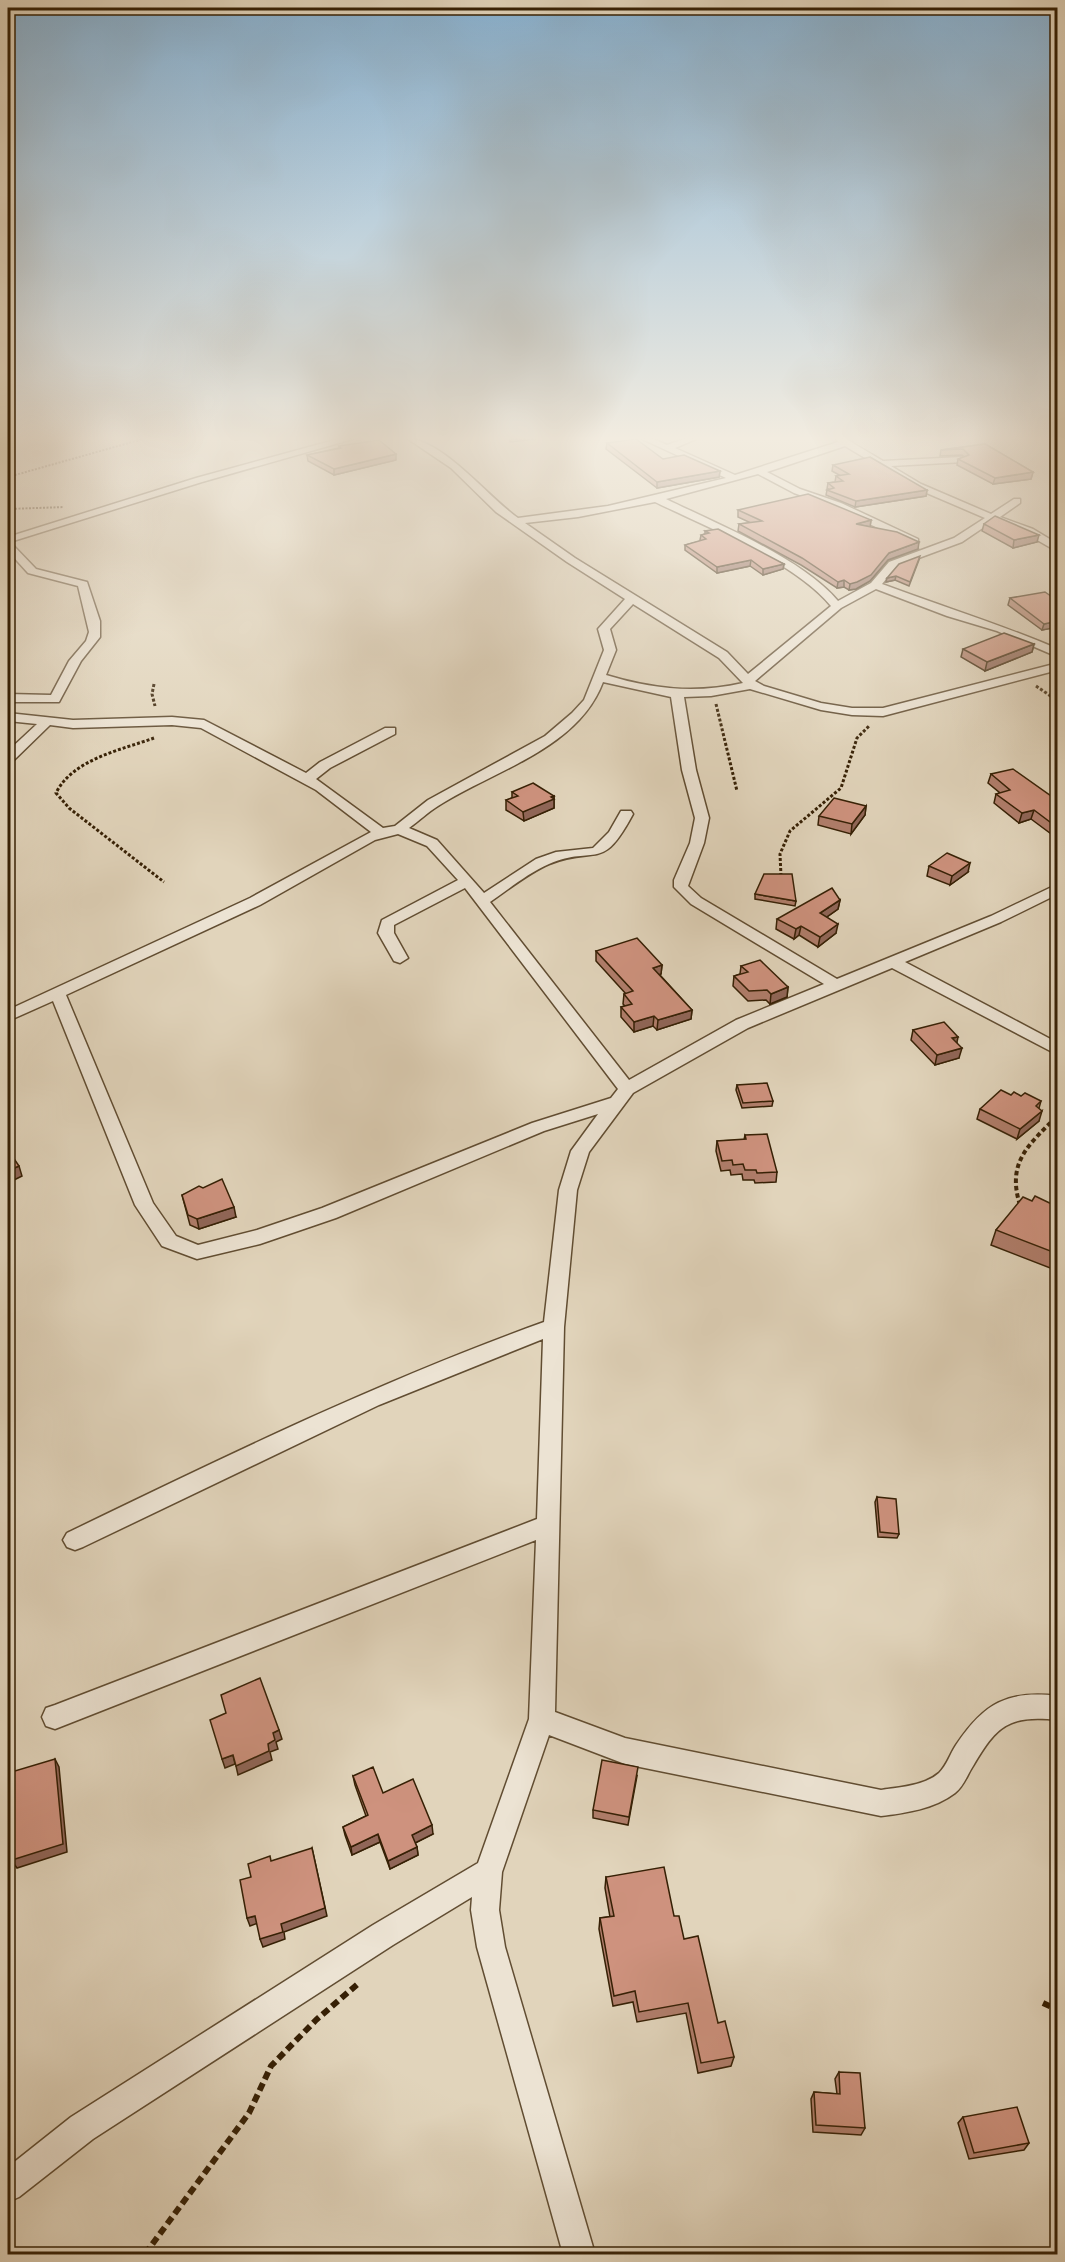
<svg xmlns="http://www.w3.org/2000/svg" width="1065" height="2262" viewBox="0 0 1065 2262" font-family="'IM FELL Great Primer',serif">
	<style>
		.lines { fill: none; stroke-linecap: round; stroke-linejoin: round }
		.minor-casing { stroke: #614d32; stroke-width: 3 }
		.path-far3 { stroke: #362005; stroke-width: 2; stroke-dasharray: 2 1.5; stroke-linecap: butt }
		.path-far2 { stroke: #362005; stroke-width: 3; stroke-dasharray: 3 2; stroke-linecap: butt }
		.path-far1 { stroke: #362005; stroke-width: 4; stroke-dasharray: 4.5 3; stroke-linecap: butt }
		.path { stroke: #362005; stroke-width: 6; stroke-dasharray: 8 4.5; stroke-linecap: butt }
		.minor { fill: #ece3d3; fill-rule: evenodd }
		.wall { fill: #b17e6c; stroke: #362005; stroke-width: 1.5 }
		.shaded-wall { fill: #906658; stroke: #362005; stroke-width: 1.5 }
		.building { fill: #ce927e; stroke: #362005; stroke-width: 1.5 }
	</style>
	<rect width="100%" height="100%" fill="#e1d4bb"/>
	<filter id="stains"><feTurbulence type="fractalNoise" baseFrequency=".00333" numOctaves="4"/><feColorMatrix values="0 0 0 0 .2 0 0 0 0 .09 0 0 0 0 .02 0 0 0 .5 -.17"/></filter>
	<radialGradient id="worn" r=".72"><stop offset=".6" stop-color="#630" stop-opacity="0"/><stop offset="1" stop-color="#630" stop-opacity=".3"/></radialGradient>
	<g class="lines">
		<g class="minor-casing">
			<g id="minor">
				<path d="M338,439H353L202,482L10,542L36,569L87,582L100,621V637L81,661L59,702H8V694L51,695L69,661L86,641L89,632L78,586L28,573L8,551V537L196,478Z"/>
				<path d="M408,439C442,439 489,498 518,518L608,506L726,478L642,439H653L667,445L684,439H696L675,448L735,475L838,442L836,439H846L883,461L961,457L966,460L964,462L891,466L921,484L991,514L1014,499H1020V503L1000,517L1033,529L1058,544V552L1025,533L993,521L962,542L897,566L882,584C940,606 1000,624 1058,649V657L997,631L947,616L876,589L841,608L755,681L764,686L821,703L852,708H883L1058,663V670L883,716L852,715L821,710L750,689L711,696L684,697L696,770L709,818L704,843L688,886L701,898L837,979L991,916L1058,884V894L1001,922L905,962L1058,1043V1055L892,968L748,1028L633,1093L589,1152L577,1190L564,1327L555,1712L625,1738L881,1790C900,1787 924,1786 939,1773C947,1765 950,1754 956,1745C984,1703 1007,1690 1058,1696V1720C1009,1715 997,1725 973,1766C967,1775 964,1786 955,1793C934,1809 906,1813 881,1816L625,1764L549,1735L502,1872L499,1910L505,1947L595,2254H563L477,1947L471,1910L472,1897L393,1945L93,2139L19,2197L8,2202V2167L71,2117L373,1925L478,1863L529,1719L536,1540L55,1729L46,1726L42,1717L46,1708L55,1705L537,1519L543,1339L379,1405L83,1547L75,1550L67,1547L63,1540L67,1533C224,1457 380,1381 544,1322L559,1190L571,1151L598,1114L544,1131L336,1218L260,1244L197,1259L162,1246L135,1205L53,1001L8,1021V1010L250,898L371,832L316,790L201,728L172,725L73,728L50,725L13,761L8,762V751L37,724L8,721V713L73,720L172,717L204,720L306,773L320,762L385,728H395V734L330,768L316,779L383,828L395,826L428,800L545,736L572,713L584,700L604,650L598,629L625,599L567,562L496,512L451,468ZM845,446L915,488L985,518L954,538L889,562L871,583L838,601C802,558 717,524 666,499L758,474L794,493L833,507L910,543H918V539L841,503L800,489L767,472ZM655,502C707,527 795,562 831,606L748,674L727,652L575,558L525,523L578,517ZM633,604L719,658L743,683C695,694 652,689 606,675L616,650L610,629ZM603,682L671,697L682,770L695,818L690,843L674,880V887L691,904L824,984L736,1020L629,1080L490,902C509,889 528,873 549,864C597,844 601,874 633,814L631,811H621L609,832L593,848L556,852L536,859L484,893L437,840L409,828C419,821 428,812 438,806C494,770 578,749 603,682ZM398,834L427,846L458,880L382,920L378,933L394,961L400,963L408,958L394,933V925L465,888L618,1089L611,1098L532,1123L322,1208L257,1230L198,1245L176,1236L153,1203L66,995L260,905L375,840Z"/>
			</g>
		</g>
		<g class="path-far3">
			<path d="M8,477L143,439"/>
			<path d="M8,509L64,507"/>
		</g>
		<g class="path-far2">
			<path d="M154,684L152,694L155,706"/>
			<path d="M1036,686L1058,701"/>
			<path d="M716,704L737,791"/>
			<path d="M154,738C121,750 73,759 56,793L69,808L164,882"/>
			<path d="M781,876L780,854L790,831L841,788L857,738L870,725"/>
		</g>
		<path class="path-far1" d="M1020,1205C1006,1161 1030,1144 1058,1115"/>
		<g class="path">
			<path d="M1043,2003L1058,2010"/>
			<path d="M145,2254L249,2113L271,2066L316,2020L360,1982"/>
		</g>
		<use href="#minor" class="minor"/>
	</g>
	<g class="wall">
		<path d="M607,443L663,459L720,471L719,477L657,488L606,449Z"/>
		<path d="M985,444L1033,472L1031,479L993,484L957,465L958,459L964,457L962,455L940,456L941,450Z"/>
		<path d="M339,446L396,460L334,475L308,461L307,455L339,448Z"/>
		<path d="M833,465L927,490L926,496L855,507L826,495L827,490L828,489H827L828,483L835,482L836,476H841L832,471Z"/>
		<path d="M738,510L871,520L870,527L918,549L888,560L870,581L856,589L849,590L844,587L837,588L801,565L738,531L739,524L751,523L738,517Z"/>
		<path d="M984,524L1037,542L1013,548L982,531Z"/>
		<path d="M705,531L784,564L783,569L763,575L750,566L717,573L685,550V545L701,541L700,540L701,535L705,534Z"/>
		<path d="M919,560L909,586L895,580L886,582Z"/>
		<path d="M1010,598L1058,601V627L1042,630L1008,605Z"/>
		<path d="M1034,644L1032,652L985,671L961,657L963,649Z"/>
		<path d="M991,774L1058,801V839L1031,819L1019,823L994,803L996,794L1000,793L988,783Z"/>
		<path d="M512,792L554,796V808L524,821L506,810V800L512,798Z"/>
		<path d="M866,806L865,815L851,834L818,825L819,816Z"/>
		<path d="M929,866L968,872L950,885L927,876Z"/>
		<path d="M755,894L796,901L795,906L755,899Z"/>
		<path d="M840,900L838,909L827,917L836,933L818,947L799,935L794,939L776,929L777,919Z"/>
		<path d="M596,951L662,965L661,974L660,975L692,1010L691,1019L657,1030L653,1026L634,1032L621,1017V1007L625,1006L623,1004L624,994H626L596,961Z"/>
		<path d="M741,966L788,987L787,997L770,1004L766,1000L748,1001L733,986L734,976L740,974Z"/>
		<path d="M913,1030L957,1043L959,1058L935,1065L911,1040Z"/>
		<path d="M737,1085L773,1101L772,1106L742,1108L736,1090Z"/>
		<path d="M1011,1095L1021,1096L1041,1101L1039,1108V1121L1017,1139L977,1119L980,1109Z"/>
		<path d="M745,1135L777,1172L776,1182L755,1183L754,1180H743L742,1174L731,1175L730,1170L721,1171L716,1151L717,1141L744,1140Z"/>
		<path d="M203,1188L236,1217L199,1229L190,1225L182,1195Z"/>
		<path d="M1032,1201L1058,1207V1271L991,1245L996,1230Z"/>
		<path d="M877,1497L899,1534L897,1538L878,1537L875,1502Z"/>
		<path d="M353,1776L433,1834L415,1843L417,1847L418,1855L390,1869L380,1842L352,1855L345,1835L343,1827L366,1816L355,1785Z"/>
		<path d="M637,1776L628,1825L593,1818V1810Z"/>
		<path d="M606,1877L674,1916L718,2023L734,2057L731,2066L698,2073L686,2013L637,2022L633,2002L613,2006L599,1929L600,1918L610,1917L605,1888Z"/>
		<path d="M839,2072L865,2128L861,2135L813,2132L811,2099L814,2092L837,2094L835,2079Z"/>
		<path d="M963,2117L1029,2143L1024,2150L969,2159L958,2123Z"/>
	</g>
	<g class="shaded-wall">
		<path d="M510,439H536L510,442Z"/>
		<path d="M396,454V460L334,475V469Z"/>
		<path d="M720,471L719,477L657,488V482Z"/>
		<path d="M1033,472L1031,479L993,484L995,478Z"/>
		<path d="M927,490L926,496L855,507L856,501Z"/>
		<path d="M871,520L870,527L856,524Z"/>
		<path d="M1039,535L1037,542L1013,548L1014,540Z"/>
		<path d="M919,542L918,549L888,560L870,581L856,589L849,590L850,584L889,553Z"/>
		<path d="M751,560L750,566L717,573V567Z"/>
		<path d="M784,564L783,569L763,575V569Z"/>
		<path d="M896,576L895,580L886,582L887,578Z"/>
		<path d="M844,580V587L837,588L838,582Z"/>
		<path d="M1058,621V627L1042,630L1044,624Z"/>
		<path d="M1034,644L1032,652L985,671L987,662Z"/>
		<path d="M554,796V808L524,821L523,812Z"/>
		<path d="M866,806L865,815L851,834L852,824Z"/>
		<path d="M1034,810L1031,819L1019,823L1022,813Z"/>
		<path d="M970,863L968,872L950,885L952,876Z"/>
		<path d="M840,900L838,909L818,923L820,913Z"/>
		<path d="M838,924L836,933L818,947L820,937Z"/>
		<path d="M801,926L799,935L794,939L796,929Z"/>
		<path d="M662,965L661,974L653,977V968Z"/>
		<path d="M788,987L787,997L770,1004L771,994Z"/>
		<path d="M692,1010L691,1019L657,1030L658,1020Z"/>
		<path d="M654,1016L653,1026L634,1032V1022Z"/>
		<path d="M958,1037L956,1047L952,1038Z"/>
		<path d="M962,1048L959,1058L935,1065L937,1055Z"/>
		<path d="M1042,1111L1039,1121L1017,1139L1020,1129Z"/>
		<path d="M19,1166L22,1176L8,1183V1171Z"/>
		<path d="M234,1207L236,1217L199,1229L197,1219Z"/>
		<path d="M279,1730L282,1739L276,1742L278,1749L270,1752L272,1760L238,1775L236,1766L268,1744L273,1733Z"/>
		<path d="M233,1755L235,1764L225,1768L222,1759Z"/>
		<path d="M55,1759L59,1767L67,1852L17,1868L12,1861L9,1862L8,1860V1852Z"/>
		<path d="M432,1825L433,1834L413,1844L412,1835Z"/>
		<path d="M378,1834L380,1842L352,1855L351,1847Z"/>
		<path d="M417,1847L418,1855L390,1869L388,1861Z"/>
		<path d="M312,1848L327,1916L284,1932L285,1939L263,1947L260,1939L281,1924Z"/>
		<path d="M255,1916L258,1923L250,1926L247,1918Z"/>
	</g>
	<g class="building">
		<path d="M636,439L663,459L684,455L720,471L657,482L607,443Z"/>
		<path d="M379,440L396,454L334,469L307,455L341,448L339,446Z"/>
		<path d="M985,444L1033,472L995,478L958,459L969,455L963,449L941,450Z"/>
		<path d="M870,457L927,490L856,501L827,490L834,488L828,483L843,481L836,476L849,474L833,465Z"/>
		<path d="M808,494L871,520L856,524L897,532L919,542L889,553L871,575L857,582L850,584L844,580L838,582L802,558L739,524L762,521L738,510Z"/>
		<path d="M995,516L1039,535L1014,540L984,524Z"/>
		<path d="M718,529L784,564L763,569L751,560L717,567L685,545L706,539L701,535L709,533L705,531Z"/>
		<path d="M920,556L910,582L896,576L887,578L899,564Z"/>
		<path d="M1045,592L1058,601V621L1044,624L1010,598Z"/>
		<path d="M1004,633L1034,644L987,662L963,649Z"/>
		<path d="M1013,769L1058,801V828L1034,810L1022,813L996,794L1010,790L991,774Z"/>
		<path d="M533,783L554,796L551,797L554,799L523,812L506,800L518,796L512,792Z"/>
		<path d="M834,798L866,806L852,824L819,816Z"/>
		<path d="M947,853L970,863L952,876L929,866Z"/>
		<path d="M764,874H792L796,901L755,894Z"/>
		<path d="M832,888L840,900L820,913L838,924L820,937L801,926L796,929L777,919Z"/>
		<path d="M637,938L662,965L653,968L692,1010L658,1020L654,1016L634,1022L621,1007L632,1004L624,994L633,991L596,951Z"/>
		<path d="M760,960L788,987L771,994L767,990L749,991L734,976L748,972L741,966Z"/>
		<path d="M944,1022L958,1037L952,1038L962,1048L937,1055L913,1030Z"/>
		<path d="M767,1083L773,1101L743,1103L737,1085Z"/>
		<path d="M1001,1090L1011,1095L1014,1092L1021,1096L1025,1093L1041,1101L1036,1106L1042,1111L1020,1129L980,1109Z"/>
		<path d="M767,1134L777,1172L757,1173L756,1170H745L743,1164L733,1165L732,1160L722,1161L717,1141L746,1139L745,1135Z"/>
		<path d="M8,1150L19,1166L8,1171Z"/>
		<path d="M222,1179L234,1207L197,1219L188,1215L182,1195L199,1186L203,1188Z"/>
		<path d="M1035,1196L1058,1207V1254L996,1230L1023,1197L1032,1201Z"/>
		<path d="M877,1497L896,1499L899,1534L880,1532Z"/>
		<path d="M260,1678L279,1730L273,1733L275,1740L268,1744L269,1751L236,1766L233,1755L222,1759L210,1720L226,1713L221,1695Z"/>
		<path d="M55,1759L63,1844L12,1860L11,1851L8,1852V1773Z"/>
		<path d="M602,1760L638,1767L629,1817L593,1810Z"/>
		<path d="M373,1767L383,1793L413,1779L432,1825L412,1835L417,1847L388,1861L378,1834L351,1847L343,1827L368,1815L353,1776Z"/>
		<path d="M312,1848L325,1908L281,1924L283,1932L260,1939L255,1916L247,1918L240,1880L251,1877L248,1864L270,1856L271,1861Z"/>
		<path d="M664,1867L674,1916H679L684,1939L698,1936L718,2023L725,2021L734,2057L701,2063L688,2003L639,2012L635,1991L614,1996L600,1918L614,1916L606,1877Z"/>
		<path d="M839,2072L860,2073L865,2128L816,2125L814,2092L840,2094Z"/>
		<path d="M1017,2107L1029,2143L974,2153L963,2117Z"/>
	</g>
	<linearGradient id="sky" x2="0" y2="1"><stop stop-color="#88b4d6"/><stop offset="0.58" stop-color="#f2ece0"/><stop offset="1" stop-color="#f2ece0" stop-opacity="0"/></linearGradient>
	<rect width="1065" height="756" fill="url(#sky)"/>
	<rect width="1065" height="2262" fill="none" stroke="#e1d4bb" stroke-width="30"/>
	<rect x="9" y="9" width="1047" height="2244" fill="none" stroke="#362005" stroke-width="3"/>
	<rect x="15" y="15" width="1035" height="2232" fill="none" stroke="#362005" stroke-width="1.5"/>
	<rect width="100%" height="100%" filter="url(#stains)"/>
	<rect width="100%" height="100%" fill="url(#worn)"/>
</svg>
